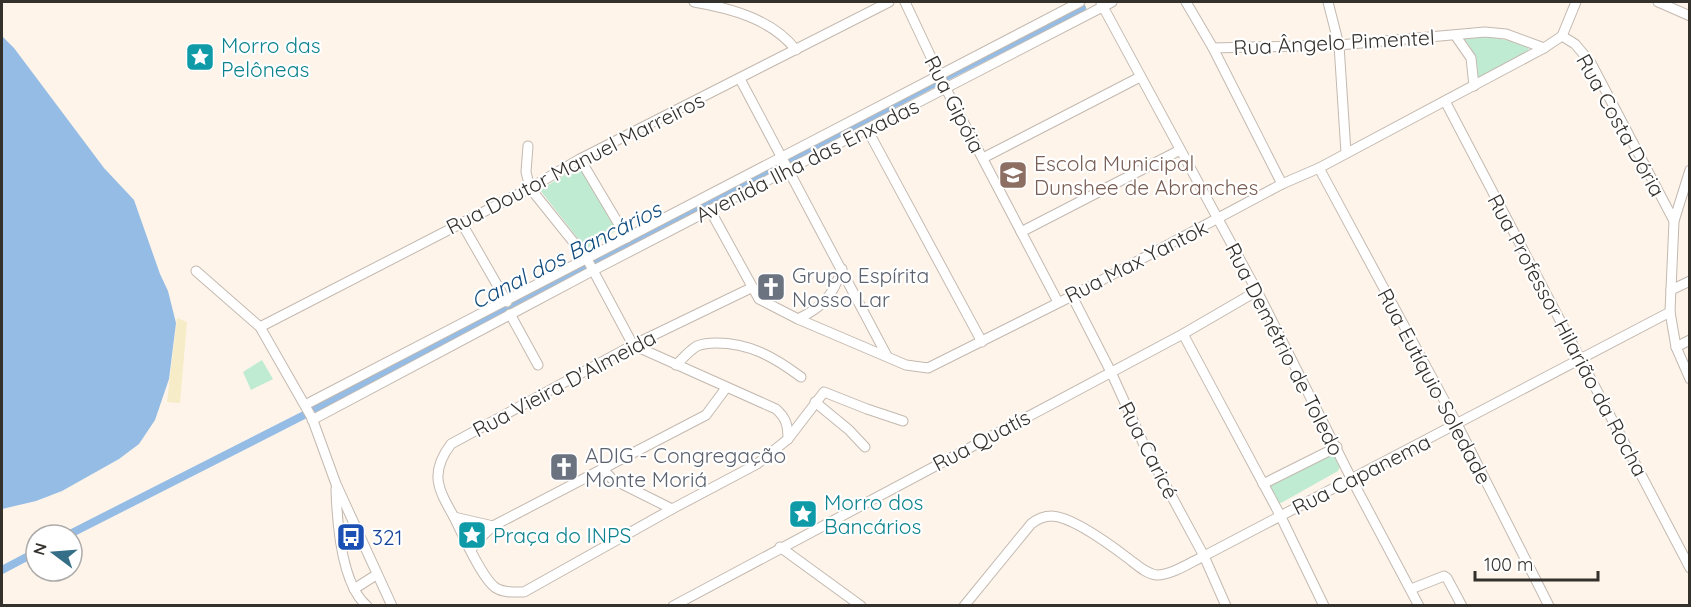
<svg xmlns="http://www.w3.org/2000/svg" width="1691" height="607" viewBox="0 0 1691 607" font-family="Quicksand,sans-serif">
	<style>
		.green { fill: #c0ebd3 }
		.sand { fill: #f6ecc7 }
		.water { fill: #94bce4 }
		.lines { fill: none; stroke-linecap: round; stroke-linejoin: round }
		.canal { stroke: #94bce4; stroke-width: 8 }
		.minor-casing { stroke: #c3b9b0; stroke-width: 11 }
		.minor { stroke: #fff; stroke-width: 9 }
		.labels { text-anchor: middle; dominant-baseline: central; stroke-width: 4.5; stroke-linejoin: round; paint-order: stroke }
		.street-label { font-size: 21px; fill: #34302c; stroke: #fff }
		.culture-label { font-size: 21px; fill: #0d838f; stroke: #fff; text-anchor: start }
		.education-label { font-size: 21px; fill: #785e54; stroke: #fff; text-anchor: start }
		.worship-label { font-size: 21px; fill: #5b616d; stroke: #fff; text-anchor: start }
		.transit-label { font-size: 21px; fill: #164399; stroke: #fff; text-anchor: start }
		.water-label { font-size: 22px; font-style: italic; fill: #114c7f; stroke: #fff }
	</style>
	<rect width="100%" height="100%" fill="#fef4ea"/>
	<g class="green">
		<path d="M1477,34L1525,44L1529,49L1528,51L1488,74L1478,77C1478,60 1473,50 1463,37Z"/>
		<path d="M579,166L617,230L586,249L540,190Z"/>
		<path d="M262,360L273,379L251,390L243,372Z"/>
		<path d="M1333,453L1340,467L1338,471L1281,503H1276L1268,485Z"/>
	</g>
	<path class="sand" d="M177,318L187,322L180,403L167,402Z"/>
	<path class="water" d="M2,36L14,48L104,168L134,200L160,274L168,291L176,323L169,379L155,420L139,444L119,459L62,491L36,501L2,509Z"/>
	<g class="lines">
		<g class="canal">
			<path d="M68,535L312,411L946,77L1082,8"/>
			<path d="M2,570L36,552"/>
		</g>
		<g class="minor-casing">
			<g id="minor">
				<path d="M694,2C730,8 772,19 796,50"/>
				<path d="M905,2L945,87L1058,302"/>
				<path d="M1186,2L1213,48L1282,184"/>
				<path d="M1328,2L1339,45L1346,153"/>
				<path d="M1658,2L1690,16"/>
				<path d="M1101,3L1257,291L1351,478L1419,606"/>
				<path d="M1455,35L1471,58L1474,86"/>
				<path d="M1562,36L1575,44L1591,63L1674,221"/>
				<path d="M1213,48L1339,45L1485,32L1506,34L1544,48"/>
				<path d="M740,79L887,356"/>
				<path d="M1445,101L1690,568"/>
				<path d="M867,129L982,342"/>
				<path d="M528,146L526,172L530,188L587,259L633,345L776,409C786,418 788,425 788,439"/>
				<path d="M983,158L1140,77"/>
				<path d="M580,159L627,238"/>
				<path d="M1319,168L1457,424L1549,606"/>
				<path d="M1690,170L1674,221L1670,312L1676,347L1690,379"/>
				<path d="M710,210L759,299L798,319L906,365L928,368L1072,296L1282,184L1319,168L1544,48L1562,36L1576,2"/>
				<path d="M461,222L507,302"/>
				<path d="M1021,232L1180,150"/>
				<path d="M196,271L260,327L312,418L336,484L392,606"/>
				<path d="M1671,290L1690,281"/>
				<path d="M1072,296L1111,372L1145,447L1204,556L1226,606"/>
				<path d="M510,314L538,365"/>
				<path d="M798,319C824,306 832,297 842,269"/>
				<path d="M260,327L530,188L580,159L889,2"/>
				<path d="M1183,334L1280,515L1324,606"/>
				<path d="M1676,347L1690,340"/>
				<path d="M676,365C682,359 690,350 697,346C702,344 710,343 716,343C750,343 774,357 801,377"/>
				<path d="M815,402L849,430L865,447"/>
				<path d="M305,405C565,272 821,134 1080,2"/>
				<path d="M312,420L594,270L1112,2"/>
				<path d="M602,468L612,479L672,509"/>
				<path d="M1263,484L1337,447"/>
				<path d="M336,489C337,521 341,584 367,606"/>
				<path d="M454,517C462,533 482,579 496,588C504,593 515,592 524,592L672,509L757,464L788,439L824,392L867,409L903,421"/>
				<path d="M493,526L454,517C438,489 429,473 451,444L633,345L751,288"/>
				<path d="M780,547L861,606"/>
				<path d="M471,550L476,542L493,526L706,415L726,388"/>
				<path d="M354,589L376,575"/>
				<path d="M1411,589L1444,576L1447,578L1462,606"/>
				<path d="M673,606L1183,334L1257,291"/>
				<path d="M964,606L1031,524C1037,519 1044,516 1052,516C1073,517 1112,546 1129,559C1137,565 1146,574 1157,575C1172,575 1191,562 1204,556L1670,312"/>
			</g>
		</g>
		<use href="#minor" class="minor"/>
	</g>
	<defs>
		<g id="sight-square" transform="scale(1.5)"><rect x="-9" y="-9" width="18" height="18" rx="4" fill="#0f9aa8" stroke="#fff"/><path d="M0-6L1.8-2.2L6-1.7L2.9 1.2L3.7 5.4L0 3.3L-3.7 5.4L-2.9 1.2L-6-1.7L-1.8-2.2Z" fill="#fff"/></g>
		<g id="school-square" transform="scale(1.5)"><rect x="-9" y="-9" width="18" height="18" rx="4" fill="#8d6e63" stroke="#fff"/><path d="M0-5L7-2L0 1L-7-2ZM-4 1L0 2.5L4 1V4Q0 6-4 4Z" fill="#fff"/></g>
		<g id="church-square" transform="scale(1.5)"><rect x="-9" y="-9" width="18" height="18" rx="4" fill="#6b7280" stroke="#fff"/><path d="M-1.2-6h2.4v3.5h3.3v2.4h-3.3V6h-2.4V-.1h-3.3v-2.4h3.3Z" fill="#fff"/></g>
		<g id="bus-square" transform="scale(1.5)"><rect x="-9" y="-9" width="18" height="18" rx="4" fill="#1a4fb4" stroke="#fff"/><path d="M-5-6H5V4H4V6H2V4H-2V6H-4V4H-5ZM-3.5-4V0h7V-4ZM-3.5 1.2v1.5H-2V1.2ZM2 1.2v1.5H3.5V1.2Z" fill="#fff"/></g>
	</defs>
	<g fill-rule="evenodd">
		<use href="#sight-square" x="200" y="57"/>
		<use href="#school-square" x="1013" y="175"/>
		<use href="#church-square" x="771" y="287"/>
		<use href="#church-square" x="564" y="467"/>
		<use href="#sight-square" x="803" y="514"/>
		<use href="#sight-square" x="472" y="535"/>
		<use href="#bus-square" x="351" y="537"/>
	</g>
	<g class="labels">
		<g class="street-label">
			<text transform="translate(1334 42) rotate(-3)">Rua Ângelo Pimentel</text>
			<text transform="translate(955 104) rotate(63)">Rua Gipóia</text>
			<text transform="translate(1621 125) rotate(61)">Rua Costa Dória</text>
			<text transform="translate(807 160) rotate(-27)">Avenida Ilha das Enxadas</text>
			<text transform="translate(575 163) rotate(-27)">Rua Doutor Manuel Marreiros</text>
			<text transform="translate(1136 261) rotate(-27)">Rua Max Yantok</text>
			<text transform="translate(1568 335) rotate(62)">Rua Professor Hilarião da Rocha</text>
			<text transform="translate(1285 349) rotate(63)">Rua Demétrio de Toledo</text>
			<text transform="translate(564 383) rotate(-28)">Rua Vieira D'Almeida</text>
			<text transform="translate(1435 386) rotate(62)">Rua Eutíquio Soledade</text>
			<text transform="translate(981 440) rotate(-28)">Rua Quatís</text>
			<text transform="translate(1149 450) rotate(63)">Rua Caricé</text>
			<text transform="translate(1361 474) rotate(-27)">Rua Capanema</text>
		</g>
		<g class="culture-label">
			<text x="221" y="45">Morro das<tspan x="221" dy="24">Pelôneas</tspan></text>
			<text x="824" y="502">Morro dos<tspan x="824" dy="24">Bancários</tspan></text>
			<text x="493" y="535">Praça do INPS</text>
		</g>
		<g class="education-label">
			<text x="1034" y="163">Escola Municipal<tspan x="1034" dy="24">Dunshee de Abranches</tspan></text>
		</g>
		<g class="worship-label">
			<text x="792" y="275">Grupo Espírita<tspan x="792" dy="24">Nosso Lar</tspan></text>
			<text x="585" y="455">ADIG - Congregação<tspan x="585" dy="24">Monte Moriá</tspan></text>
		</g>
		<g class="transit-label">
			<text x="372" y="537">321</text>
		</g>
		<g class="water-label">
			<text transform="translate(566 255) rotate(-27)">Canal dos Bancários</text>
		</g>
	</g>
	<rect width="1691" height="607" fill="none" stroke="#34302c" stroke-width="6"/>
	<g transform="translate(54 553) rotate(286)"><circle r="28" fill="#ffffff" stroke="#aeacab" stroke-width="1.5"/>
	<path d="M0-4.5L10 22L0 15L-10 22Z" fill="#346f87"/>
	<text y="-9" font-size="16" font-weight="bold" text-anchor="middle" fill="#34302c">N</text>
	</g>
	<path d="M1475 571v9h123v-9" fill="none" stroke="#34302c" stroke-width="3"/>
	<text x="1484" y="571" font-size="18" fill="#34302c" stroke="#ffffff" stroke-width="4.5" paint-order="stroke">100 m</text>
</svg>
